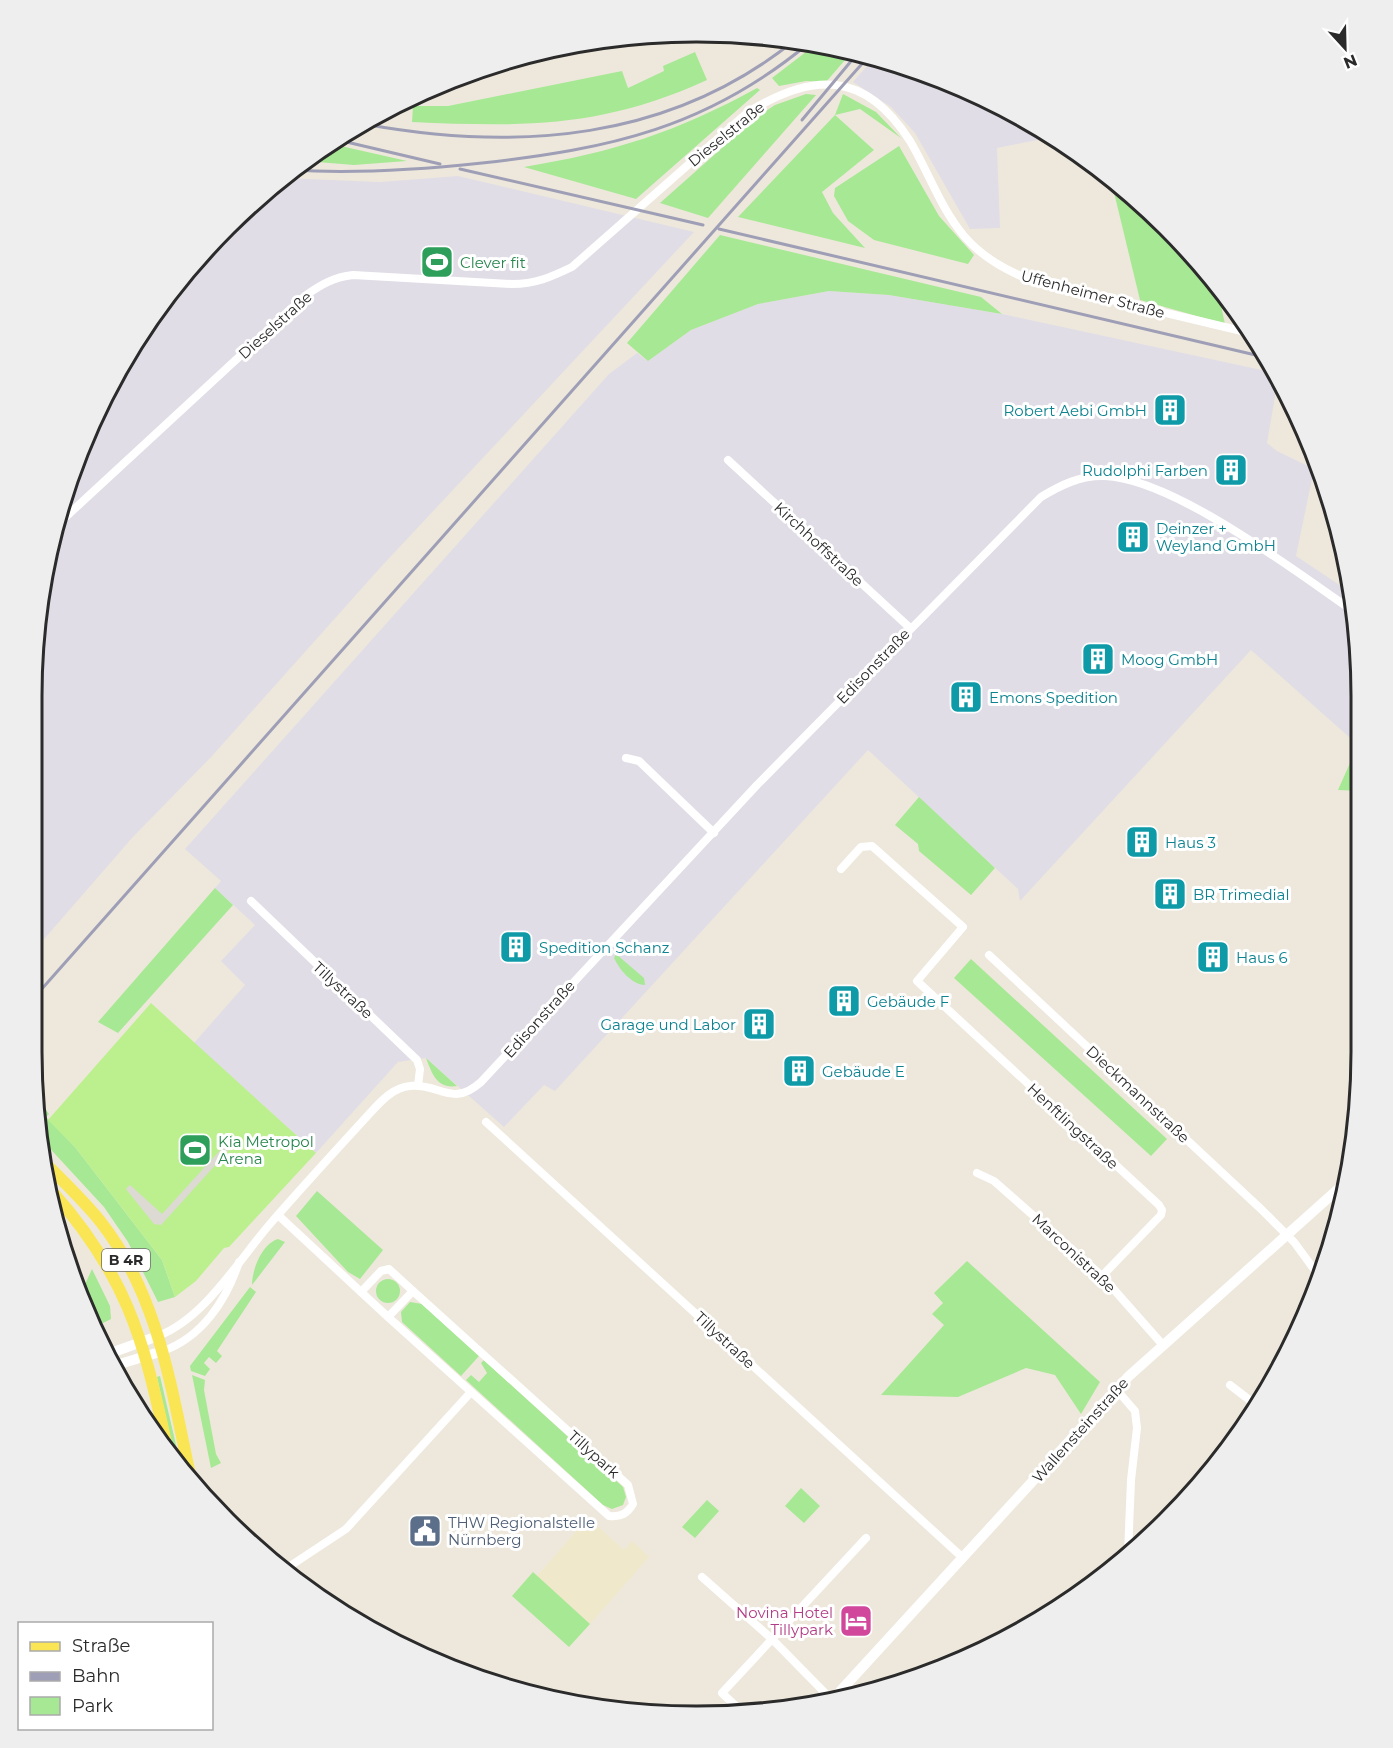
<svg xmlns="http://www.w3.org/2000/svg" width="1393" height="1748" viewBox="0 0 1393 1748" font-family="Montserrat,sans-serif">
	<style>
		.industrial { fill: #e0dde6 }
		.education { fill: #f0e8ca }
		.green { fill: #a7e894 }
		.pitch { fill: #bcf08f }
		.plaza { fill: #dddad3 }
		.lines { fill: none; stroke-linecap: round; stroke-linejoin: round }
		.street { stroke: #fff; stroke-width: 8 }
		.secondary { stroke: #fff; stroke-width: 10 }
		.primary { stroke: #fae654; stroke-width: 12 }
		.rail { stroke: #9e9fb6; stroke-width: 3 }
		.labels { text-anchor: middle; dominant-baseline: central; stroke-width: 6; stroke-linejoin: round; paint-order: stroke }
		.shield { fill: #fff; stroke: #6b6b6b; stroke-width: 1.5 }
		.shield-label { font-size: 14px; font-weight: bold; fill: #2b2b2b }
		.street-label { font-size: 15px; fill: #2b2b2b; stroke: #fff }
		.leisure-label { font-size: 15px; fill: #27864d; stroke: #fff; text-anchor: start }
		.culture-label { font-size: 15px; fill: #0d838f; stroke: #fff; text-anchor: start }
		.service-label { font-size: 15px; fill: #4e5e75; stroke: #fff; text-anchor: start }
		.hotel-label { font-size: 15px; fill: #b23c85; stroke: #fff; text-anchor: end }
		.rim { fill: none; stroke: #2b2b2b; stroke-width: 3 }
	</style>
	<rect width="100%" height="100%" fill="#eee8dc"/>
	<g class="industrial">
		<path d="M874,58L910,67L1029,120L1052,137L997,148L1000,228L970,229L915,133L891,107L853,82Z"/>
		<path d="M458,176L694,232L380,568L212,756L132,838L32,953L33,653L44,566L82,442L121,364L197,258L282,178L380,182Z"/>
		<path d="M829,291L889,295L1002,314L1275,373L1278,379L1267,443L1277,451L1314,469L1296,556L1350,592L1360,653V742L1358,745L1251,650L1020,901L1018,889L868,750L555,1091L544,1085L504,1127L426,1058L398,1062L316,1153L194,1043L245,985L221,961L255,925L215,888L221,881L185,849L609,374L637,353L648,361L691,330L758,304Z"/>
	</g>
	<path class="education" d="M588,1518L624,1550L632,1541L649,1557L590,1624L537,1576Z"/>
	<g class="green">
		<path d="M815,45L851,53L826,82L806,81L779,86L772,78Z"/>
		<path d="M695,52L707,80C602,128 525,127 412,122L413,106H448L622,71L628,88L664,71L663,66Z"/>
		<path d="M757,88L760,90L636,199L524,167C614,152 677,132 757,88Z"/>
		<path d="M806,94L816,95L708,218L660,203L758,116L775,105Z"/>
		<path d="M843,94L876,112L901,138L860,109L835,115L874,150L822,192L833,213L865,248L738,217L835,115Z"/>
		<path d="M332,144L407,161L354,165L305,161Z"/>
		<path d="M899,146L939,216L974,255L968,264L874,240L848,221L834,196L835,188Z"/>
		<path d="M1111,180L1135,196L1216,283L1225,324L1140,300Z"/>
		<path d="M720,235L981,297L1002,314L889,295L829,291L758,304L691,330L648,361L627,343Z"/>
		<path d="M1358,745L1360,791L1338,790Z"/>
		<path d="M919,797L995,868L971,895L919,851L918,844L895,825Z"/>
		<path d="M215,888L233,905L118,1033L98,1022Z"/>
		<path d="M616,954L644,978L645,985C632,985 619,969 614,958Z"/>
		<path d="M971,959L1167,1139L1151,1156L954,978Z"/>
		<path d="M426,1058L457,1086C437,1089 432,1074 426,1058Z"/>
		<path d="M38,1099L49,1114L46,1117L75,1147L162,1260L175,1297L158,1302L128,1242L104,1207L43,1141Z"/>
		<path d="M317,1191L383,1250L360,1279L348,1272L296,1216Z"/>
		<path d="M278,1239L285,1242L252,1285C252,1269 262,1244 278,1239Z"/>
		<path d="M967,1261L1100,1382L1081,1414L1055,1375L1026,1368L958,1397L881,1395L944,1325L932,1314L943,1303L934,1293Z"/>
		<path d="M92,1269L110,1306L111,1319L97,1326L82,1291Z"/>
		<circle cx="388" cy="1291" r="12"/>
		<path d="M250,1287L256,1292L217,1351L222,1356L216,1363L209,1357L204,1363L210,1369L205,1376L191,1371L190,1366Z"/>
		<path d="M410,1302L422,1304L479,1356L461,1376L402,1322L401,1312Z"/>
		<path d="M484,1360L623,1487L626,1497L623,1505L612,1509L603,1505L466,1380L471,1375L479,1382L487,1373L481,1363Z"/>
		<path d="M192,1375L205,1380L204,1390L216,1454L221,1463L211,1468Z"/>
		<path d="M160,1376L180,1462L174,1454L157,1377Z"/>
		<path d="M801,1488L820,1506L804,1523L785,1506Z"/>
		<path d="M707,1500L719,1511L695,1538L682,1527Z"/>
		<path d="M533,1572L590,1624L569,1647L512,1596Z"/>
	</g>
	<path class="pitch" d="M151,1003L316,1153L229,1247L224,1248L196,1281L175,1297L162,1260L75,1147L48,1120Z"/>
	<path class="plaza" d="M234,1135L239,1139L161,1225L154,1224L126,1189L130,1185L162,1214Z"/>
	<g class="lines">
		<g class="street">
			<path d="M728,460L910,628"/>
			<path d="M57,525L305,296C320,285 334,277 353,275L512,284C536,284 551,277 572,267L747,113C812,72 865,70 910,141C929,173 940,207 964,236C983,258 1006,270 1032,281L1250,333"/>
			<path d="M626,758L639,761L714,833"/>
			<path d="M841,869L861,847L872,846L963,927L917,981L1159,1205L1162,1210L1161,1215L1102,1276"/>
			<path d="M251,901L417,1060L420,1069L418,1086"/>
			<path d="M989,955L1262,1210L1294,1242L1319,1276"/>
			<path d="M486,1122L963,1558"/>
			<path d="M977,1173L994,1181L1102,1276L1162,1344"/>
			<path d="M278,1215L361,1292"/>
			<path d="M389,1269L413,1291L388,1317L361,1292L381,1271Z"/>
			<path d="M388,1317L609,1516C621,1517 627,1514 633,1504L628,1485L413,1291"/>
			<path d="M158,1336C205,1318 238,1261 270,1224C303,1186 337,1149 371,1112C381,1101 394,1087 410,1086C440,1083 452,1108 481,1082L757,785L1041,497C1061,485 1081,475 1105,476C1174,479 1295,571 1353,611"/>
			<path d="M163,1351C202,1337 226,1301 239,1262"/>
			<path d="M1230,1385L1256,1405"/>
			<path d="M1116,1389L1135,1411L1137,1428L1131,1480L1128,1553"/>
			<path d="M287,1568L346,1529L471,1392"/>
			<path d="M702,1577L772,1639L831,1699"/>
			<path d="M741,1711L722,1693L866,1538"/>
		</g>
		<g class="secondary">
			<path d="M108,1354L158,1336"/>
			<path d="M113,1366L163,1351"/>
			<path d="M834,1698L1129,1376L1346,1182"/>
		</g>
		<g class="primary">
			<path d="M46,1164C64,1182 84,1201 100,1221C158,1294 171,1387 190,1475"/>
			<path d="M50,1189C125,1273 143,1335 166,1443"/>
		</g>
		<g class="rail">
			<path d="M802,120L857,54"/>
			<path d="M364,124C517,152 670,141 795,40"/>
			<path d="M338,140L440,164"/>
			<path d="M460,169L703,225"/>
			<path d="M291,170C356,174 417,170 482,163C609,149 707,128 809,43"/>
			<path d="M719,229L1264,357"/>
			<path d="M32,1000L868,57"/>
		</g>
	</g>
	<defs>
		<g id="stadium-square" transform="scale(1.725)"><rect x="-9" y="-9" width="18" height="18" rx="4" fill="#2e9e5b" stroke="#fff"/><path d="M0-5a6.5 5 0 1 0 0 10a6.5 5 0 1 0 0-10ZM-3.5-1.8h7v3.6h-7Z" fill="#fff"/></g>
		<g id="building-square" transform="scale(1.725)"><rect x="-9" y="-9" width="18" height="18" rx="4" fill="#0f9aa8" stroke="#fff"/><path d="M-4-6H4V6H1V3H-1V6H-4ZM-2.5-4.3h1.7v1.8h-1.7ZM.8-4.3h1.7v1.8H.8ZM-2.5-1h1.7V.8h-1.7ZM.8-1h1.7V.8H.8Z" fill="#fff"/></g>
		<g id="civic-square" transform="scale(1.725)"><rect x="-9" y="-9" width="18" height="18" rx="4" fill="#5c6f8a" stroke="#fff"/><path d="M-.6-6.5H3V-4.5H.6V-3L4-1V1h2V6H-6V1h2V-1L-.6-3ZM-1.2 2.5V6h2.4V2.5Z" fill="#fff"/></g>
		<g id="hotel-square" transform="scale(1.725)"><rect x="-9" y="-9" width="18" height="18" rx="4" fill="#d1479c" stroke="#fff"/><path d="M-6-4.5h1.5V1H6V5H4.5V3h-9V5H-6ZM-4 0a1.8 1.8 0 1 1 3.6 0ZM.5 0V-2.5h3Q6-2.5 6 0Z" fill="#fff"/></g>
	</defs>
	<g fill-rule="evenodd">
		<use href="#stadium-square" x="437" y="262"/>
		<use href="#building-square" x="1170" y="410"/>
		<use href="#building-square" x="1231" y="470"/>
		<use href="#building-square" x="1133" y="537"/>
		<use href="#building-square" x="1098" y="659"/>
		<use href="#building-square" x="966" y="697"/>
		<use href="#building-square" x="1142" y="842"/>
		<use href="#building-square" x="1170" y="894"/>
		<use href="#building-square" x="516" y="947"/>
		<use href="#building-square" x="1213" y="957"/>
		<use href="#building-square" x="844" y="1001"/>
		<use href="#building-square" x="759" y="1024"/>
		<use href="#building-square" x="799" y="1071"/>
		<use href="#stadium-square" x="195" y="1150"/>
		<use href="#civic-square" x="425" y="1531"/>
		<use href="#hotel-square" x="856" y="1621"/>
	</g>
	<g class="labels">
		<rect class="shield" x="102" y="1249" width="48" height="22" rx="4.5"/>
		<g class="shield-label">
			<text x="126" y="1260">B 4R</text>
		</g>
		<g class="street-label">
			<text transform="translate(726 134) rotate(-39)">Dieselstraße</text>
			<text transform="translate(1093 294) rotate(15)">Uffenheimer Straße</text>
			<text transform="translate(275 325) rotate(-42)">Dieselstraße</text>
			<text transform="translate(819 544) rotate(43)">Kirchhoffstraße</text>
			<text transform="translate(873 666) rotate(-46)">Edisonstraße</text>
			<text transform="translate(343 990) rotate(43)">Tillystraße</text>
			<text transform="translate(539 1019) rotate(-48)">Edisonstraße</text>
			<text transform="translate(1138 1094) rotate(43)">Dieckmannstraße</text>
			<text transform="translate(1073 1126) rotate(43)">Henftlingstraße</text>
			<text transform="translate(1074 1253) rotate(43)">Marconistraße</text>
			<text transform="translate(725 1340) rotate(43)">Tillystraße</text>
			<text transform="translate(1080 1430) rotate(-48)">Wallensteinstraße</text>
			<text transform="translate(594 1454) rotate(42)">Tillypark</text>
		</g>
		<g class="leisure-label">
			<text x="460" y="262">Clever fit</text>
			<text x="218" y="1141">Kia Metropol<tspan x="218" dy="17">Arena</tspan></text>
		</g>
		<g class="culture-label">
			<text x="1147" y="410" text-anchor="end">Robert Aebi GmbH</text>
			<text x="1208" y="470" text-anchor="end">Rudolphi Farben</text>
			<text x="1156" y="528">Deinzer +<tspan x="1156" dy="17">Weyland GmbH</tspan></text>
			<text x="1121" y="659">Moog GmbH</text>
			<text x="989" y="697">Emons Spedition</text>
			<text x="1165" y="842">Haus 3</text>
			<text x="1193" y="894">BR Trimedial</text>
			<text x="539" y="947">Spedition Schanz</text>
			<text x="1236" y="957">Haus 6</text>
			<text x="867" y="1001">Gebäude F</text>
			<text x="736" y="1024" text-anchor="end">Garage und Labor</text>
			<text x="822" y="1071">Gebäude E</text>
		</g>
		<g class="service-label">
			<text x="448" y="1522">THW Regionalstelle<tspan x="448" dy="17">Nürnberg</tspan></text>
		</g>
		<g class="hotel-label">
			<text x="833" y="1612">Novina Hotel<tspan x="833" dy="17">Tillypark</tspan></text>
		</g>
	</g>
	<path d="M0 0H1393V1748H0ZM696 42H697A654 654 0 0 1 1351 696V1052A654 654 0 0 1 697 1706H696A654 654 0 0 1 42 1052V696A654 654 0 0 1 696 42Z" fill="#eee" fill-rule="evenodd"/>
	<path class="rim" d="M696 42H697A654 654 0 0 1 1351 696V1052A654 654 0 0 1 697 1706H696A654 654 0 0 1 42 1052V696A654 654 0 0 1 696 42Z"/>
	<rect x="18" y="1622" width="195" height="108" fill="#ffffff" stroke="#aaaaaa" stroke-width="1.5"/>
	<rect x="30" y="1642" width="30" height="9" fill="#fae654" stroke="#aaaaaa" stroke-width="1.5"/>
	<text x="72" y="1652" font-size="18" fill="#2b2b2b">Straße</text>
	<rect x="30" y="1672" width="30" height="9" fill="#9e9fb6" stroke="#aaaaaa" stroke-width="1.5"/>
	<text x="72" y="1682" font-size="18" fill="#2b2b2b">Bahn</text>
	<rect x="30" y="1697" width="30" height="18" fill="#a7e894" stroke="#aaaaaa" stroke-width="1.5"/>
	<text x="72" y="1712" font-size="18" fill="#2b2b2b">Park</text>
	<g transform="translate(1345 48) rotate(158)" stroke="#ffffff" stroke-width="4.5" paint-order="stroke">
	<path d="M0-4.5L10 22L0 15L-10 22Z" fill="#2b2b2b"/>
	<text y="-9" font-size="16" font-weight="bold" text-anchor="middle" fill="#2b2b2b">N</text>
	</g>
</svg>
